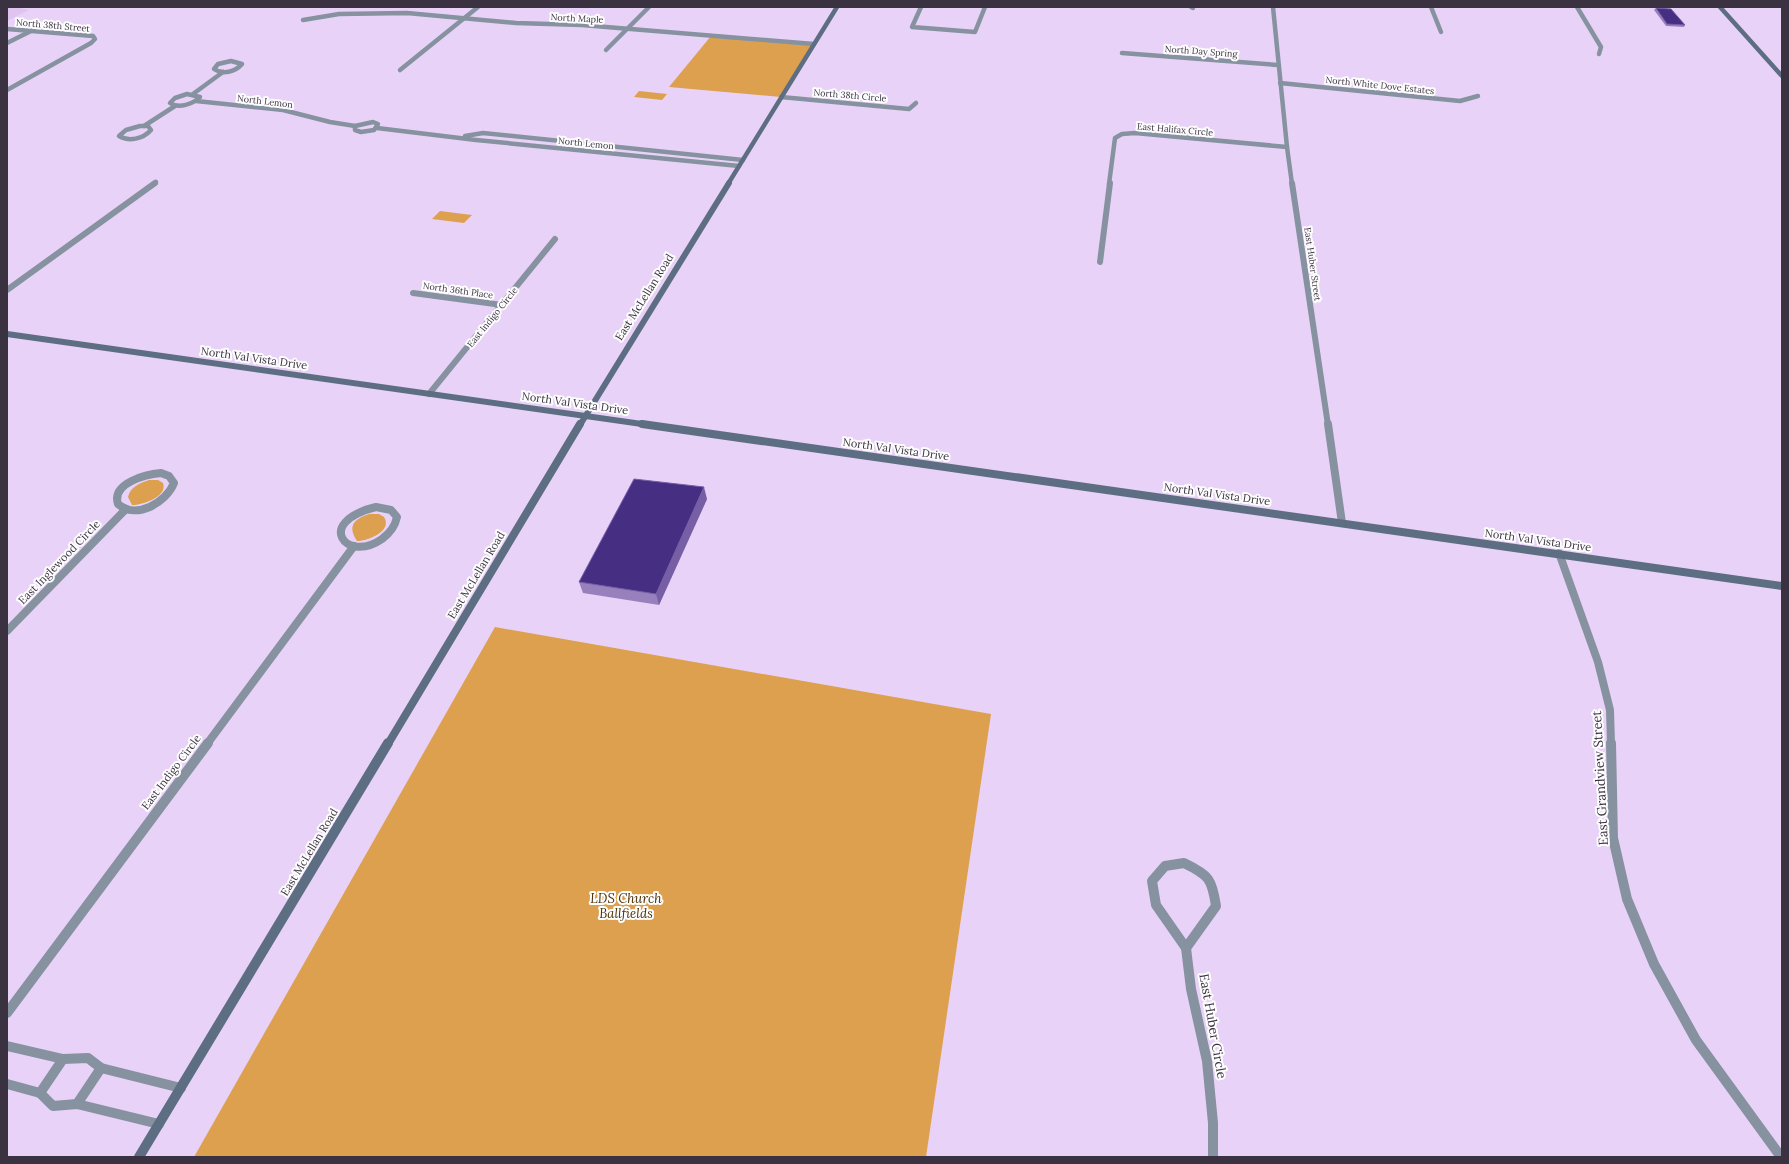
<svg xmlns="http://www.w3.org/2000/svg" width="1789" height="1164" viewBox="0 0 1789 1164" font-family="Lora,serif">
	<style>
		.built { fill: #dfc4ef }
		.green { fill: #dda04e }
		.lines { fill: none; stroke-linecap: round; stroke-linejoin: round }
		.street-far3 { stroke: #8692a0; stroke-width: 4.5 }
		.street-far2 { stroke: #8692a0; stroke-width: 6 }
		.street-far1 { stroke: #8692a0; stroke-width: 8 }
		.street { stroke: #8692a0; stroke-width: 10 }
		.secondary-far3 { stroke: #5d6e83; stroke-width: 4.5 }
		.secondary-far2 { stroke: #5d6e83; stroke-width: 6 }
		.secondary-far1 { stroke: #5d6e83; stroke-width: 8 }
		.secondary { stroke: #5d6e83; stroke-width: 10 }
		.wall { fill: #9880bd }
		.shaded-wall { fill: #775fa5 }
		.building { fill: #462e82; stroke: #775fa5 }
		.labels { text-anchor: middle; dominant-baseline: central; stroke-width: 4; stroke-linejoin: round; paint-order: stroke }
		.far-street-label { font-size: 9px; fill: #3b3241; stroke: #fdfdfd }
		.street-label { font-size: 11px; fill: #3b3241; stroke: #fdfdfd }
		.near-street-label { font-size: 13px; fill: #3b3241; stroke: #fdfdfd }
		.near-park-label { font-size: 13px; font-style: italic; fill: #4e330a; stroke: #fdfdfd }
	</style>
	<rect width="100%" height="100%" fill="#e9d2f8"/>
	<path class="built" d="M7,7H22L20,8L29,10L7,21Z"/>
	<g class="green">
		<path d="M711,36L814,44L781,97L669,87Z"/>
		<path d="M639,91L667,94L662,100L634,97Z"/>
		<path d="M440,211L472,215L464,223L432,219Z"/>
		<path d="M149,480H158L163,483C168,497 142,505 132,505L128,497C130,487 140,483 149,480Z"/>
		<path d="M369,514H379L384,517C393,531 368,541 357,541C347,526 354,519 369,514Z"/>
		<path d="M495,627L991,714L926,1157H194Z"/>
	</g>
	<g class="lines">
		<g class="street-far3">
			<path d="M921,7L912,27L975,32L985,7"/>
			<path d="M1191,7L1193,8"/>
			<path d="M1273,7L1287,147L1292,184"/>
			<path d="M1431,7L1441,32"/>
			<path d="M1577,7L1601,47L1599,54"/>
			<path d="M303,20L339,14L407,13L516,23L582,25L814,44"/>
			<path d="M7,29L93,36L95,39L91,43L7,90"/>
			<path d="M7,43L31,31"/>
			<path d="M606,50L649,7"/>
			<path d="M1122,53L1278,65"/>
			<path d="M231,61L242,64C235,72 223,75 214,69L218,64Z"/>
			<path d="M400,70L478,7"/>
			<path d="M1280,83L1460,101L1478,96"/>
			<path d="M187,94L200,97C193,104 179,109 170,103L175,98Z"/>
			<path d="M193,94L223,72"/>
			<path d="M781,97L909,109L916,103"/>
			<path d="M196,101L283,110L330,122L355,126"/>
			<path d="M373,122L378,124L374,130L361,132L355,130V126Z"/>
			<path d="M140,126H148L151,130C143,139 129,142 119,136L126,130Z"/>
			<path d="M144,126L175,106"/>
			<path d="M377,128L476,140L739,166"/>
			<path d="M465,136L483,133L743,160"/>
			<path d="M154,184L156,182"/>
			<path d="M1109,184L1115,138L1122,134L1135,133L1287,147"/>
		</g>
		<g class="street-far2">
			<path d="M1292,183L1328,425"/>
			<path d="M1100,262L1110,183"/>
			<path d="M7,290L155,183"/>
			<path d="M413,293L502,305"/>
			<path d="M429,394L555,239"/>
		</g>
		<g class="street-far1">
			<path d="M1328,424L1342,523"/>
			<path d="M161,473L169,476L174,483C166,503 136,520 118,504C111,483 147,474 161,473Z"/>
			<path d="M376,507L391,510L397,517C395,527 390,533 382,539C346,564 314,522 376,507Z"/>
			<path d="M1559,553L1598,662L1610,710L1611,744"/>
			<path d="M7,631L126,509"/>
			<path d="M207,744L354,546"/>
		</g>
		<g class="street">
			<path d="M1611,743L1613,838L1627,899L1654,964L1696,1040L1781,1157"/>
			<path d="M1184,863C1209,875 1212,879 1216,906L1186,948L1156,905L1152,881L1165,866Z"/>
			<path d="M1186,948L1191,989L1207,1061L1213,1123V1157"/>
			<path d="M7,1013L208,743"/>
			<path d="M7,1046L63,1059L88,1058L101,1068L181,1088"/>
			<path d="M7,1084L40,1093L53,1106L77,1104L159,1124"/>
			<path d="M40,1093L63,1059"/>
			<path d="M77,1104L101,1068"/>
		</g>
		<g class="secondary-far3">
			<path d="M1720,7L1782,76"/>
			<path d="M728,184L837,7"/>
		</g>
		<g class="secondary-far2">
			<path d="M7,334L649,425"/>
			<path d="M580,425L729,183"/>
		</g>
		<g class="secondary-far1">
			<path d="M642,424L1782,586"/>
			<path d="M388,744L580,424"/>
		</g>
		<path class="secondary" d="M139,1157L388,743"/>
	</g>
	<g class="wall">
		<path d="M1656,8L1685,25L1684,27L1666,26L1654,10Z"/>
		<path d="M707,499L659,605L583,593L579,582Z"/>
	</g>
	<path class="shaded-wall" d="M704,487L707,499L659,605L656,594Z"/>
	<g class="building">
		<path d="M1656,8L1671,9L1685,25L1667,24Z"/>
		<path d="M634,479L704,487L656,594L579,582Z"/>
	</g>
	<g class="labels">
		<g class="far-street-label">
			<text transform="translate(577 18) rotate(3)">North Maple</text>
			<text transform="translate(53 25) rotate(5)">North 38th Street</text>
			<text transform="translate(1201 51) rotate(4)">North Day Spring</text>
			<text transform="translate(1380 85) rotate(6)">North White Dove Estates</text>
			<text transform="translate(850 95) rotate(5)">North 38th Circle</text>
			<text transform="translate(265 101) rotate(7)">North Lemon</text>
			<text transform="translate(1175 129) rotate(5)">East Halifax Circle</text>
			<text transform="translate(586 143) rotate(6)">North Lemon</text>
			<text transform="translate(1313 264) rotate(82)">East Huber Street</text>
			<text transform="translate(458 290) rotate(8)">North 36th Place</text>
			<text transform="translate(492 317) rotate(-51)">East Indigo Circle</text>
		</g>
		<g class="street-label">
			<text transform="translate(644 297) rotate(-58)">East McLellan Road</text>
			<text transform="translate(254 358) rotate(8)">North Val Vista Drive</text>
			<text transform="translate(575 403) rotate(8)">North Val Vista Drive</text>
			<text transform="translate(896 449) rotate(8)">North Val Vista Drive</text>
			<text transform="translate(1217 494) rotate(8)">North Val Vista Drive</text>
			<text transform="translate(1538 540) rotate(8)">North Val Vista Drive</text>
			<text transform="translate(59 562) rotate(-46)">East Inglewood Circle</text>
			<text transform="translate(476 575) rotate(-59)">East McLellan Road</text>
			<text transform="translate(171 772) rotate(-53)">East Indigo Circle</text>
			<text transform="translate(309 852) rotate(-59)">East McLellan Road</text>
		</g>
		<g class="near-street-label">
			<text transform="translate(1600 778) rotate(-93)">East Grandview Street</text>
			<text transform="translate(1213 1026) rotate(80)">East Huber Circle</text>
		</g>
		<g class="near-park-label">
			<text x="626" y="898">LDS Church<tspan x="626" dy="15">Ballfields</tspan></text>
		</g>
	</g>
	<rect width="1789" height="1164" fill="none" stroke="#3b3241" stroke-width="16"/>
</svg>
